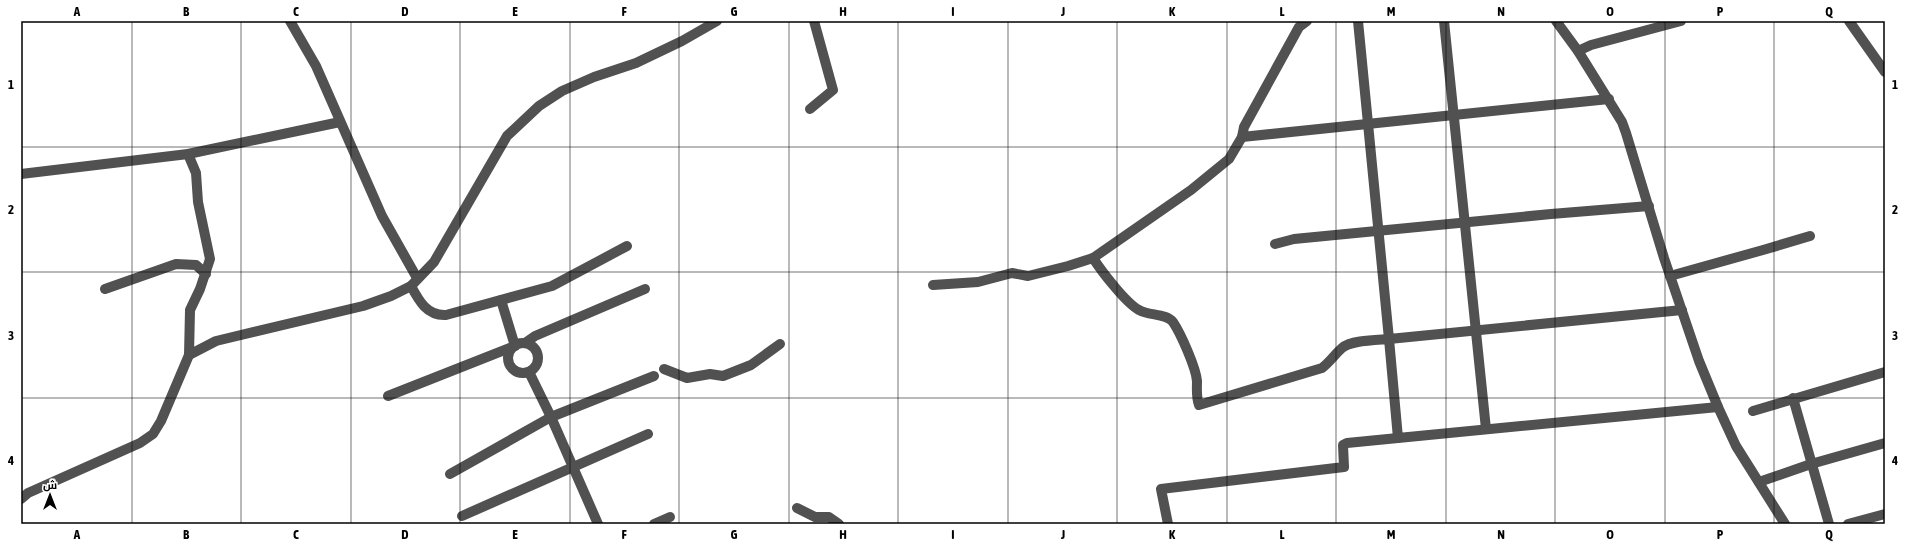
<svg xmlns="http://www.w3.org/2000/svg" width="1906" height="545" viewBox="0 0 1906 545" font-family="'Asap Condensed',Cairo,sans-serif">
	<style>
		.lines { fill: none; stroke-linecap: round; stroke-linejoin: round }
		.minor { stroke: #515151; stroke-width: 10 }
		.grid { fill: none; stroke: #000; stroke-width: 1; stroke-opacity: 0.55 }
		.neatline { fill: none; stroke: #000; stroke-width: 1.5 }
		.grid-label { font-size: 13px; text-anchor: middle; font-weight: bold; fill: #000 }
	</style>
	<rect width="100%" height="100%" fill="#fff"/>
	<g class="lines">
		<g class="minor">
			<path d="M290,21L316,66L382,216L417,278"/>
			<path d="M1358,21L1389,339L1682,310"/>
			<path d="M1444,21L1486,429"/>
			<path d="M1556,21L1578,51L1622,122L1626,133L1664,258L1699,361L1718,407L1736,446L1785,524"/>
			<path d="M1849,21L1885,72"/>
			<path d="M1578,51L1591,45L1681,21"/>
			<path d="M810,109L833,90L814,21"/>
			<path d="M1242,137L1609,99"/>
			<path d="M188,154L196,173L198,202L210,259L200,289L190,310L189,355"/>
			<path d="M21,174L188,154L340,122"/>
			<path d="M1275,244L1294,239L1551,214L1649,206"/>
			<path d="M1093,258C1102,272 1126,303 1139,310C1149,316 1166,313 1173,322C1181,334 1196,368 1197,381C1197,390 1196,397 1199,405L1322,368C1330,362 1335,354 1342,348C1351,340 1377,340 1389,339L1398,438L1718,407"/>
			<path d="M1670,276L1763,250L1810,236"/>
			<path d="M933,285L978,282L1012,273L1028,276L1068,266L1093,258L1191,190L1229,159L1242,137L1244,127L1299,27L1307,21"/>
			<path d="M411,286C419,301 427,316 446,315L552,286L627,246"/>
			<path d="M105,289L176,264L196,265L206,274"/>
			<path d="M525,343L535,336L645,289"/>
			<circle cx="523" cy="358" r="15"/>
			<path d="M664,369L687,378L710,374L723,376L751,365L780,344"/>
			<path d="M529,372L551,417L598,524"/>
			<path d="M388,396L515,346L501,300"/>
			<path d="M1793,398L1829,524"/>
			<path d="M1753,411L1885,372"/>
			<path d="M450,474L551,417L654,376"/>
			<path d="M1759,482L1811,464L1885,443"/>
			<path d="M21,499L28,493L140,443L153,434L161,421L189,355L216,341L363,306L391,296L411,286L434,262L507,136L539,106L562,91L594,77L636,63L682,41L717,21"/>
			<path d="M797,508L815,517H829L839,524"/>
			<path d="M462,516L648,434"/>
			<path d="M654,524L670,517"/>
			<path d="M1168,524L1161,489L1344,467L1343,445L1347,443L1398,438"/>
			<path d="M1848,524L1885,514"/>
		</g>
	</g>
	<path class="grid" d="M132,21V524M241,21V524M351,21V524M460,21V524M570,21V524M679,21V524M789,21V524M898,21V524M1008,21V524M1117,21V524M1227,21V524M1336,21V524M1446,21V524M1555,21V524M1665,21V524M1774,21V524M21,147H1885M21,272H1885M21,398H1885"/>
	<rect width="1906" height="545" fill="none" stroke="#ffffff" stroke-width="44"/>
	<g transform="translate(50 495)" stroke="#ffffff" stroke-width="3" paint-order="stroke">
	<path d="M0-3L7 15L0 10L-7 15Z" fill="#000000"/>
	<text y="-6" font-size="11" font-weight="bold" text-anchor="middle" fill="#000000">ش</text>
	</g>
	<rect x="22" y="22" width="1862" height="501" class="neatline"/>
	<g class="grid-label">
		<text x="77" y="16">A</text>
		<text x="186" y="16">B</text>
		<text x="296" y="16">C</text>
		<text x="405" y="16">D</text>
		<text x="515" y="16">E</text>
		<text x="624" y="16">F</text>
		<text x="734" y="16">G</text>
		<text x="843" y="16">H</text>
		<text x="953" y="16">I</text>
		<text x="1063" y="16">J</text>
		<text x="1172" y="16">K</text>
		<text x="1282" y="16">L</text>
		<text x="1391" y="16">M</text>
		<text x="1501" y="16">N</text>
		<text x="1610" y="16">O</text>
		<text x="1720" y="16">P</text>
		<text x="1829" y="16">Q</text>
		<text x="11" y="89">1</text>
		<text x="1895" y="89">1</text>
		<text x="11" y="214">2</text>
		<text x="1895" y="214">2</text>
		<text x="11" y="340">3</text>
		<text x="1895" y="340">3</text>
		<text x="11" y="465">4</text>
		<text x="1895" y="465">4</text>
		<text x="77" y="539">A</text>
		<text x="186" y="539">B</text>
		<text x="296" y="539">C</text>
		<text x="405" y="539">D</text>
		<text x="515" y="539">E</text>
		<text x="624" y="539">F</text>
		<text x="734" y="539">G</text>
		<text x="843" y="539">H</text>
		<text x="953" y="539">I</text>
		<text x="1063" y="539">J</text>
		<text x="1172" y="539">K</text>
		<text x="1282" y="539">L</text>
		<text x="1391" y="539">M</text>
		<text x="1501" y="539">N</text>
		<text x="1610" y="539">O</text>
		<text x="1720" y="539">P</text>
		<text x="1829" y="539">Q</text>
	</g>
</svg>
